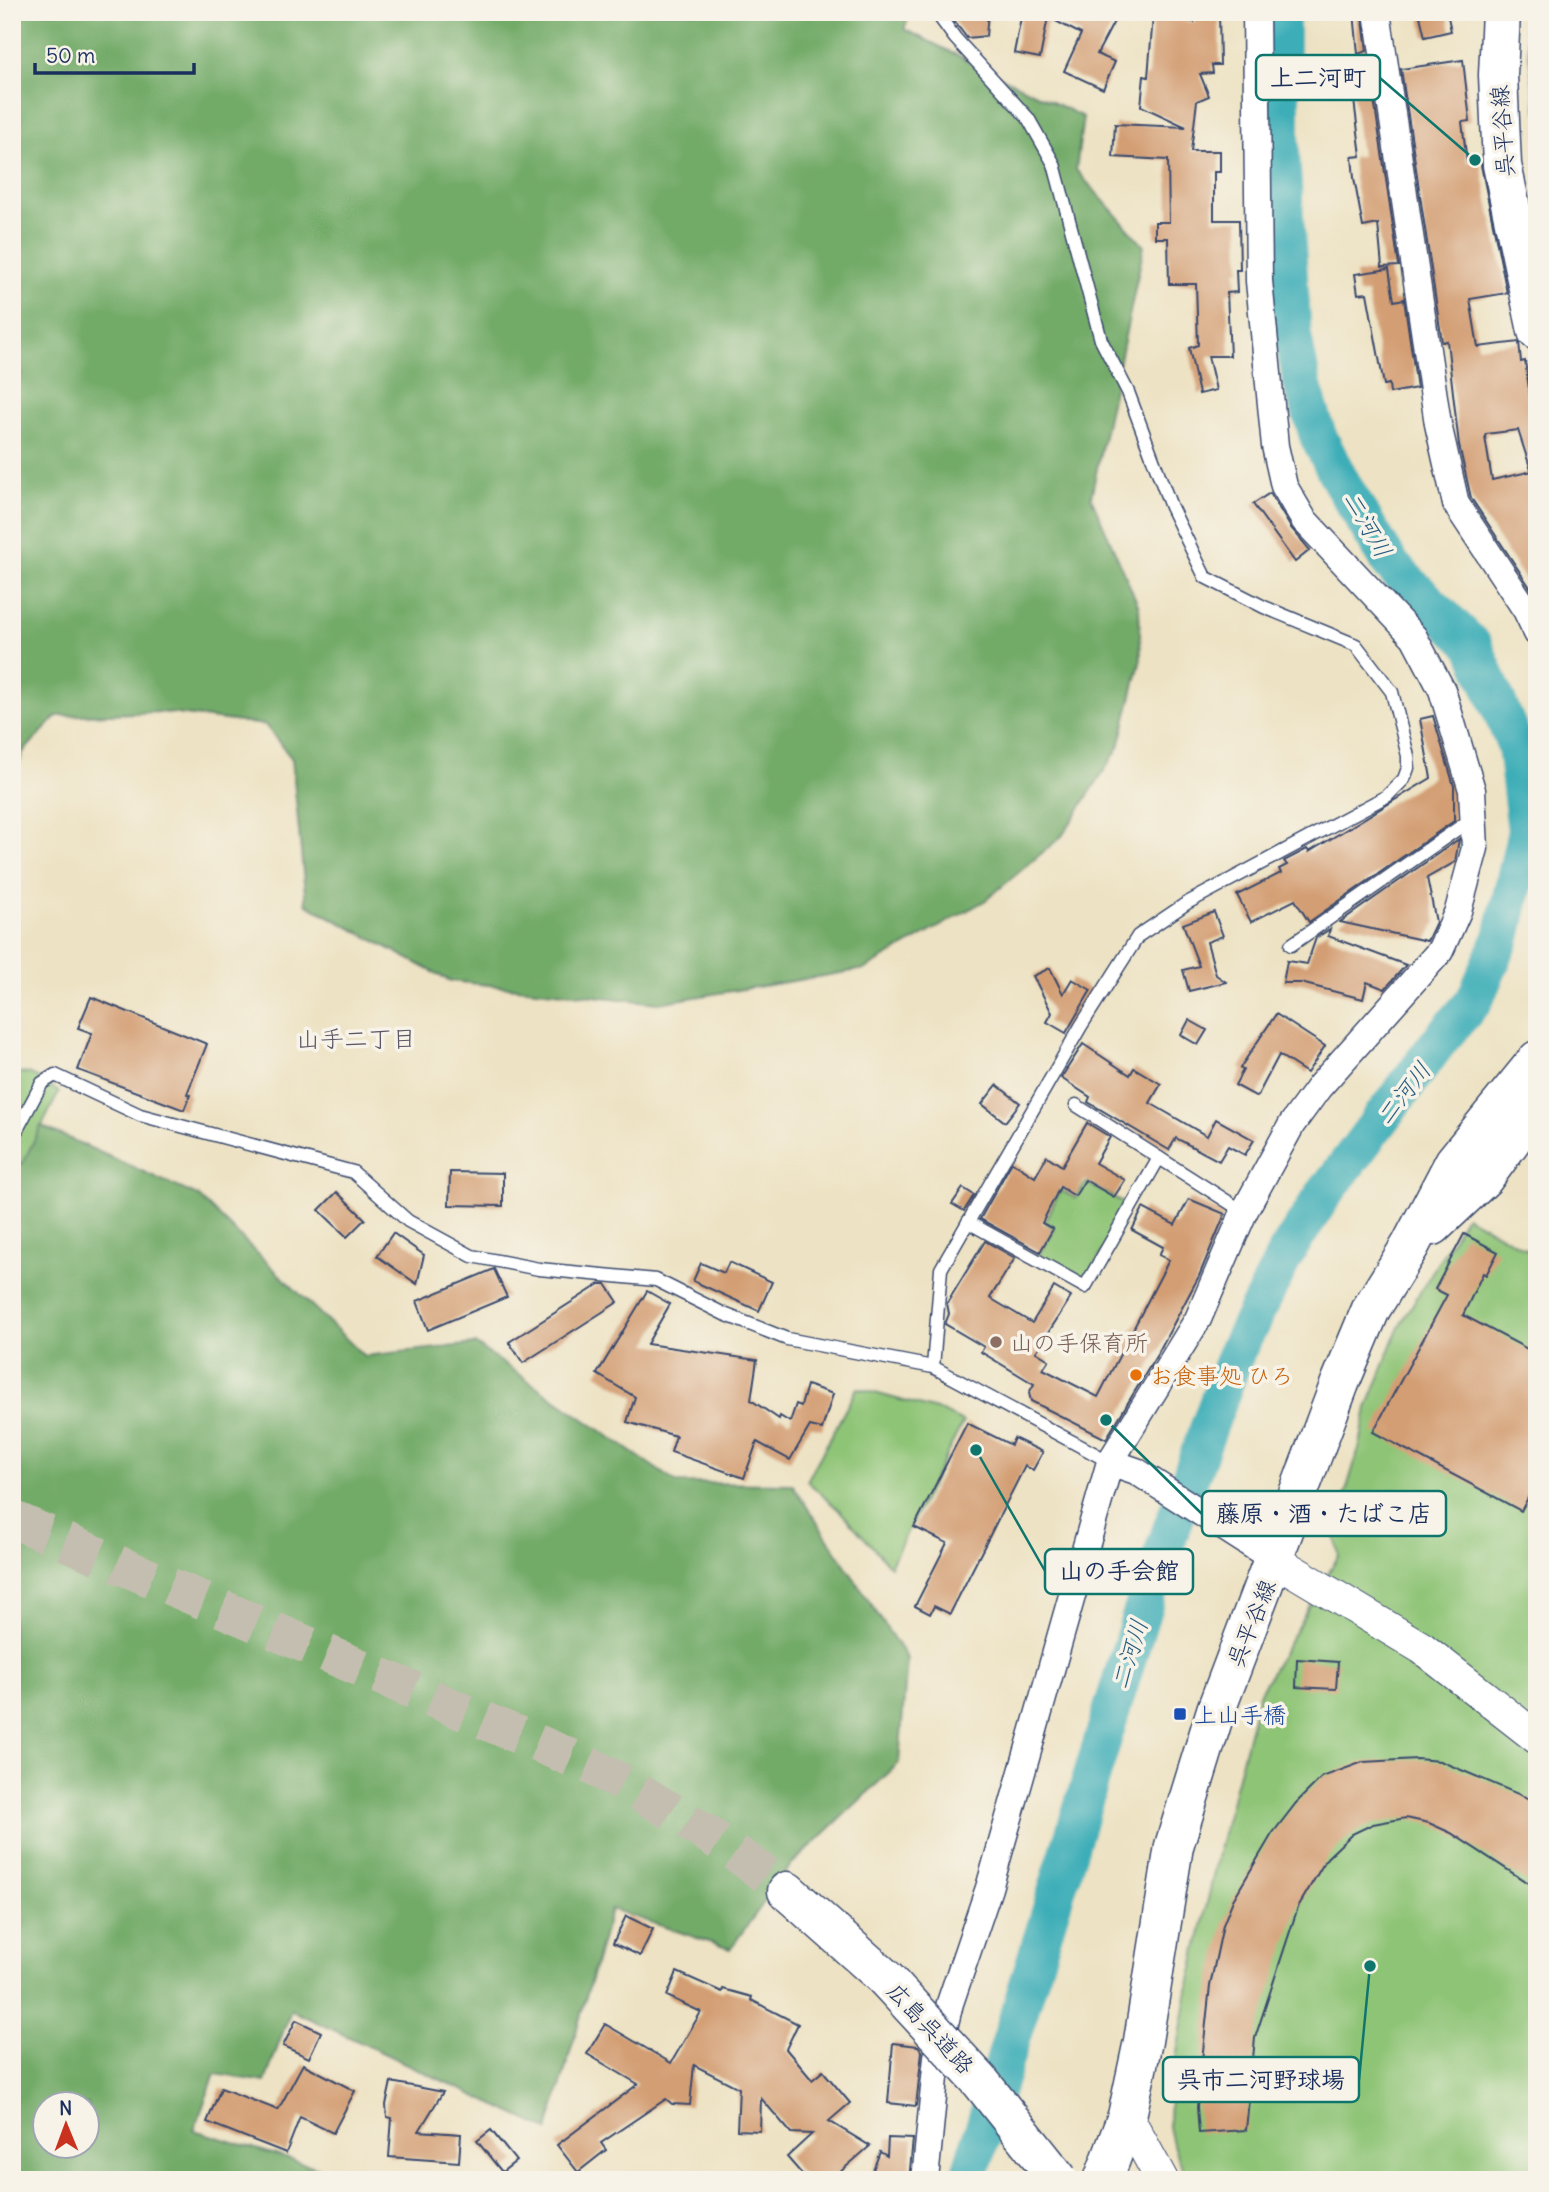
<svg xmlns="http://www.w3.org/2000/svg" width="1549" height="2192" viewBox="0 0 1549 2192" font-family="Delius,'Klee One',sans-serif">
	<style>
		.green { fill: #8ec476; stroke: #547a6a; stroke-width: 2 }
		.forest { fill: #72aa67; stroke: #466c62; stroke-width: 2; fill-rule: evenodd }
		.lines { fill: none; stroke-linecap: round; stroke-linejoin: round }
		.river { stroke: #3daeb8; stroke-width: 38 }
		.building { fill: #d39e73 }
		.motorway-tunnel { stroke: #c3beaf; stroke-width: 38; stroke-dasharray: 38 19; stroke-linecap: butt }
		.service-casing { stroke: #3a4a6d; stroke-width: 15 }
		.minor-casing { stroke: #3a4a6d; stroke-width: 29 }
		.tertiary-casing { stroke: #3a4a6d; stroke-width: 34 }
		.primary-casing { stroke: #3a4a6d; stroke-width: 41 }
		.motorway-casing { stroke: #3a4a6d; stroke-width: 41 }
		.service { stroke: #fff; stroke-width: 12 }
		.minor { stroke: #fff; stroke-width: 26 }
		.tertiary { stroke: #fff; stroke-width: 32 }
		.primary { stroke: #fff; stroke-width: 38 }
		.motorway { stroke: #fff; stroke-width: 38 }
		.motorway-bridge-casing { stroke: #3a4a6d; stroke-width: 41; stroke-linecap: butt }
		.motorway-bridge { stroke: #fff; stroke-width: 38 }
		.education-dot { fill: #8d6e63; stroke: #f7f3e8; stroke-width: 2.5 }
		.food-dot { fill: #e8710a; stroke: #f7f3e8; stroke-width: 2.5 }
		.transit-dot { fill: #1a4fb4; stroke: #f7f3e8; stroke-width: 2.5 }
		.labels { text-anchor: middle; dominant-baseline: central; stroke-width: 7; stroke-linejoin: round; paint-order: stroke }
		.street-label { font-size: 23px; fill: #1b2f5e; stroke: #f7f3e8 }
		.education-label { font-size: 23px; fill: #785e54; stroke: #f7f3e8; text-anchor: start }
		.food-label { font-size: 23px; fill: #c56008; stroke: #f7f3e8; text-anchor: start }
		.transit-label { font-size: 23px; fill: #164399; stroke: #f7f3e8; text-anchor: start }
		.water-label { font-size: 24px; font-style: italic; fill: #275b7e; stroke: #f7f3e8 }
		.neighbourhood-label { font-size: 24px; fill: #5b5665; stroke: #f7f3e8 }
		.leader { fill: none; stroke: #0f766e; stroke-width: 2.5 }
		.callout-dot { fill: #0f766e; stroke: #f7f3e8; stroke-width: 2.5 }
		.callout { fill: #f7f3e8; stroke: #0f766e; stroke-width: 2.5 }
		.callout-label { font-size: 24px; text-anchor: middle; font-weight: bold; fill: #1b2f5e }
	</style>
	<rect width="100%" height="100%" fill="#f7f3e8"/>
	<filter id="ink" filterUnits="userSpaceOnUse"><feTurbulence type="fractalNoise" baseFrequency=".0143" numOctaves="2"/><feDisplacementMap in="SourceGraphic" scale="14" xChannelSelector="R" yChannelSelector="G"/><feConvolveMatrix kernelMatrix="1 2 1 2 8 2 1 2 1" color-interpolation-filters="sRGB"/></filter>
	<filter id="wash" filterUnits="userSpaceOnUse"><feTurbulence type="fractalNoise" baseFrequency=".00686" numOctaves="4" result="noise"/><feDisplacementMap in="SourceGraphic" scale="28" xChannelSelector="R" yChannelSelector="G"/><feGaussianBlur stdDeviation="1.57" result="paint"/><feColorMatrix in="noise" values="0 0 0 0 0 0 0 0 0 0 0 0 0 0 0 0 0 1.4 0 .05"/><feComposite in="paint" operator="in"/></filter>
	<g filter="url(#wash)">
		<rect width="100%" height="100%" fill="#ede2c3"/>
		<g class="green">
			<path d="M12,1072L31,1074L59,1092L23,1163L12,1165Z"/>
			<path d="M1086,1183L1129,1206L1084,1283L1037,1258L1055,1229L1045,1222L1060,1190L1075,1198Z"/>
			<path d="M1466,1216L1537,1255V2180H1188L1174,2148L1169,2127L1170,2092L1188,1990L1219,1849L1259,1694L1339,1555L1334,1531L1360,1445L1367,1408L1399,1327Z"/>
			<path d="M857,1388L940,1411L963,1422L890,1566L841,1512L807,1481Z"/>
		</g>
		<g class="forest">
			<path d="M12,12H911L904,29L1083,117L1076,170L1144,246L1091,497L1139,607L1141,659L1119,747L1062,836L986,900L865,969L659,1003L450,981L306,904L292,759L265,725L160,712L57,716L23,752L12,784Z"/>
			<path d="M1523,12H1537V112Z"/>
			<path d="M41,1126L198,1196L364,1356L475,1344L677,1483L792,1484L907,1659L899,1763L791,1865L730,1949L611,1909L548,2130L291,2010L265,2082L215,2074L194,2130L358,2180H12V1165L23,1163ZM46,2104H88V2146H46Z"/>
		</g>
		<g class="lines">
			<path class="river" d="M968,2180L1147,1595L1236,1353L1286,1253L1322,1197L1440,1040L1474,1001L1502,937L1526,831L1516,747L1474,646L1391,565L1340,480L1318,436L1303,387L1293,337L1281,155V12"/>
		</g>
		<g id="blocks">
			<g class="building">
				<path d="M947,12H988L986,36L967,38Z"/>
				<path d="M1022,12H1119L1097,54L1115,62L1103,89L1064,71L1081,34L1048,17L1040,58L1014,53Z"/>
				<path d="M1194,12H1219L1220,65H1212L1213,73L1200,74L1209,96L1197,101L1191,151H1220V172H1214V220H1239L1240,270H1236L1237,292L1227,293L1230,356H1208L1216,390L1199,394L1189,348L1198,345L1196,284H1169L1168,238H1155V222H1169L1168,160L1113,157L1115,124L1186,127L1141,106L1144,76L1148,77L1153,16L1194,22Z"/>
				<path d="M1354,12H1362L1367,51L1358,54Z"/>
				<path d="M1419,12H1447L1451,31L1425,37Z"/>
				<path d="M1463,60L1470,121L1462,122L1467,162L1480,160L1507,293L1470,299L1478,347L1519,342L1521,362L1525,361L1537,445V469L1531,470L1518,430L1486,434L1485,437L1492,480L1537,470V598L1471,498L1459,445L1447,341L1442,342L1401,69Z"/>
				<path d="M1370,73L1399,266L1382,267L1378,224L1363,227L1354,178L1352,157L1361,156L1351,76Z"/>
				<path d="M1389,269L1394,301L1404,299L1417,388L1390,393L1389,384L1384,385L1367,293L1358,294L1355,274Z"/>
				<path d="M1270,493L1291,528L1310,550L1295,562L1253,504Z"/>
				<path d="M1433,716L1454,786V821L1309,922L1295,900L1251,922L1237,895L1281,873L1279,869L1287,865L1284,861L1307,849L1309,852L1431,778L1420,719Z"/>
				<path d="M1459,839L1455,862L1427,878L1436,922L1427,941L1340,922Z"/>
				<path d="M1214,912L1223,936L1207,942L1216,975L1226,982L1189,991L1183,970L1199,966L1183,924Z"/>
				<path d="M1330,929L1328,936L1406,965L1385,989L1367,982L1363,999L1301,983H1283L1287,961L1307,964L1316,938Z"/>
				<path d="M1050,968L1063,994L1072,979L1091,990L1066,1033L1047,1022L1052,1013L1033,976Z"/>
				<path d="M91,997L207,1044L187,1094L190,1095L184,1110L78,1070L92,1033L78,1028Z"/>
				<path d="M1276,1014L1325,1046L1307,1073L1279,1055L1257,1097L1235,1085L1243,1070L1240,1068Z"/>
				<path d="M1189,1020L1207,1030L1198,1045L1181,1035Z"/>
				<path d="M1083,1044L1130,1075L1134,1068L1161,1084L1150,1103L1207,1136L1216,1119L1254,1140L1245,1155L1228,1146L1219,1161L1176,1138L1169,1150L1088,1102L1090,1097L1061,1078Z"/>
				<path d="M997,1085L1020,1103L1005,1122L982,1104Z"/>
				<path d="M1087,1123L1110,1137L1095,1163L1125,1180L1114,1197L1085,1180L1075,1196L1060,1187L1042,1223L1053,1229L1040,1252L980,1219L1012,1162L1035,1177L1047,1156L1062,1166Z"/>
				<path d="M450,1172L503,1173V1206L449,1205Z"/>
				<path d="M963,1188L974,1195L964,1211L952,1204Z"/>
				<path d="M337,1192L365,1219L347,1237L319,1210Z"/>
				<path d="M1189,1199L1225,1214L1199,1276L1158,1353L1106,1439L1031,1401L1029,1393L1034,1384L981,1352L984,1347L945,1324L949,1314L947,1303L985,1241L1015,1258L990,1298L1032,1323L1054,1287L1071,1297L1036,1352L1049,1360L1043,1369L1098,1397L1169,1260L1159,1255L1163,1247L1132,1230L1143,1208L1175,1225Z"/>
				<path d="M393,1233L424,1255L417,1284L377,1256Z"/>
				<path d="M1464,1234L1498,1252L1486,1275L1483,1273L1463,1315L1537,1354V1481L1521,1511L1373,1432L1447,1295L1435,1289Z"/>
				<path d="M729,1262L772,1282L759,1311L693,1281L701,1263L724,1273Z"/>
				<path d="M494,1269L507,1297L428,1330L417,1301Z"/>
				<path d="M600,1284H606L618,1302L523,1363L509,1342Z"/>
				<path d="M647,1291L670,1304L647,1344L757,1360L751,1400L779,1419L780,1416L790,1422L796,1404L801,1406L807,1385L833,1394L822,1429L810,1426L790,1460L757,1442L744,1478L671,1452L676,1436L627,1422L635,1397L597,1374Z"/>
				<path d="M967,1423L1011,1445L1014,1438L1043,1452L1033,1470L1025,1466L950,1614L934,1606L930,1614L915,1606L947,1543L914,1527Z"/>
				<path d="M1297,1659L1338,1662L1336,1689L1296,1687Z"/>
				<path d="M1417,1759L1440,1761L1537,1802V1889L1451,1833L1429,1823L1406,1818L1373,1824L1352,1834L1327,1858L1298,1907L1255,2038L1246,2130L1199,2133L1197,2107L1210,1986L1223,1925L1233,1900L1272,1834L1296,1803L1322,1777L1363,1762Z"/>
				<path d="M626,1916L653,1929L640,1956L613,1943Z"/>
				<path d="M677,1972L722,1992L723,1989L752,1997L751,2000L798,2024L786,2049L812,2080L823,2071L850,2103L829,2121L870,2146L831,2180H807L787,2157L812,2134L791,2133L761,2098L760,2131L737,2130L739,2088L694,2065L690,2105L672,2104L666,2099L601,2143L606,2150L578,2172L557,2145L638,2084L587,2054L605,2024L671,2063L701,2012L667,1996Z"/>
				<path d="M296,2020L321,2032L309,2058L283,2046Z"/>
				<path d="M893,2043L918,2046L922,2051L916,2106L888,2103Z"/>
				<path d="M303,2064L355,2091L333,2133L300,2117L286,2153L207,2122L221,2088L278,2110Z"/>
				<path d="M391,2082L443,2092L419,2131L461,2134L459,2162L389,2157L392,2118L387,2117L386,2105Z"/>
				<path d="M491,2130L516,2161L502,2172L477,2141Z"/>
				<path d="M888,2138L913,2139L909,2180H869L880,2152L887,2156Z"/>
			</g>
		</g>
	</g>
	<g filter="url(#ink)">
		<use href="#blocks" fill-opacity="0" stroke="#3a4a6d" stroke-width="2"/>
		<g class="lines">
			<path class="motorway-tunnel" d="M12,1519L593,1767C662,1804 726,1843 787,1891"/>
			<g class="service-casing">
				<g id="service">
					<path d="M1291,945L1473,818"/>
					<path d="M1076,1105L1244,1212"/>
					<path d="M12,1139L42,1083L55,1075L140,1115L353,1172L408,1221L472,1256L539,1269L656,1280L724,1314L787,1339L933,1367L1110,1462"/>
					<path d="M968,1222L1085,1287L1159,1158"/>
					<path d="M933,1367L941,1269L1081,1026L1138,936L1187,903L1387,796L1404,779L1408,768V756L1392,692L1356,645L1264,607L1205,577L1171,507L1128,392L1101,340L1054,164L1028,118L955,38L936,12"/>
				</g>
			</g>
			<g class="minor-casing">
				<g id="minor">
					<path d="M1377,12L1438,424L1456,504L1526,610L1537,633"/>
					<path d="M1110,1462L1136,1471L1275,1560"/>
					<path d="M925,2180L937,2057L950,2003L989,1888L1110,1462L1198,1319L1244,1212L1292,1124L1319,1087L1440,951L1458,911L1475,848L1472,790L1442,690L1414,637L1304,520L1284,486L1275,446L1259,281L1256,12"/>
				</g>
			</g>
			<g class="tertiary-casing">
				<g id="tertiary">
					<path d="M1275,1560L1422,1648L1537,1738"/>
					<path d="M1127,2116L1162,2180"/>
				</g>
			</g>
			<g class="primary-casing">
				<g id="primary">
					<path d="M1501,12L1498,75L1502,165L1537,331"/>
					<path d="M1433,1226L1485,1177L1537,1105"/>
					<path d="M1103,2180L1127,2116L1143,2041L1174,1846L1216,1710L1340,1383L1371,1309L1410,1246L1454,1162L1537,1060"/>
				</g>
			</g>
			<g class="motorway-casing">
				<path id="motorway" d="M787,1891L885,1978"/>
			</g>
			<use href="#service" class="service"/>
			<use href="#minor" class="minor"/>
			<use href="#tertiary" class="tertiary"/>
			<use href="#primary" class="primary"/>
			<use href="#motorway" class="motorway"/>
			<g class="motorway-bridge-casing">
				<path id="motorway-bridge" d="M885,1978L980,2081L1059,2180"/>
			</g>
			<use href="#motorway-bridge" class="motorway-bridge"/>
		</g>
	</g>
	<circle class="education-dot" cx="996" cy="1342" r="7"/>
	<circle class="food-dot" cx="1136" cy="1375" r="7"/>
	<rect class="transit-dot" x="1173" y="1707" width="14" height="14" rx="3.5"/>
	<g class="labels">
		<g class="street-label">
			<text transform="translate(1502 131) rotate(-94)">呉平谷線</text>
			<text transform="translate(1251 1623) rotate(-68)">呉平谷線</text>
			<text transform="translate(931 2028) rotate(47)">広島呉道路</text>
		</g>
		<g class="education-label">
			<text x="1010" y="1342">山の手保育所</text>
		</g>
		<g class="food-label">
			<text x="1150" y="1375">お食事処 ひろ</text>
		</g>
		<g class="transit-label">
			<text x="1194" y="1714">上山手橋</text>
		</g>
		<g class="water-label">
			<text transform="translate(1368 524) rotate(60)">二河川</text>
			<text transform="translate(1403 1093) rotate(-52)">二河川</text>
			<text transform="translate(1129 1654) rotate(-73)">二河川</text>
		</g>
		<g class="neighbourhood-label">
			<text x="356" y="1038">山手二丁目</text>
		</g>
	</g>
	<path class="leader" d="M1475 160L1380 78M1106 1420L1202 1514M976 1450L1045 1571M1370 1966L1359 2080"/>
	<g class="callout-dot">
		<circle cx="1475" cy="160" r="7"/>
		<circle cx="1106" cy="1420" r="7"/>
		<circle cx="976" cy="1450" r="7"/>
		<circle cx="1370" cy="1966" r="7"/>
	</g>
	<g class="callout">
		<rect x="1256" y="55" width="124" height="45" rx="7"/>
		<rect x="1202" y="1491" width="244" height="45" rx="7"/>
		<rect x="1045" y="1549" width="148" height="45" rx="7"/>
		<rect x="1163" y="2057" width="196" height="45" rx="7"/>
	</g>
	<g class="callout-label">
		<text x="1318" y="86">上二河町</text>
		<text x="1324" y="1522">藤原・酒・たばこ店</text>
		<text x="1119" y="1579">山の手会館</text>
		<text x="1261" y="2088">呉市二河野球場</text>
	</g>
	<rect width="1549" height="2192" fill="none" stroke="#f7f3e8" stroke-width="42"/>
	<g transform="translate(66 2125) rotate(359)"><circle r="33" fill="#f7f3e8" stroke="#9fa5b1" stroke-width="2"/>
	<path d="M0-5L12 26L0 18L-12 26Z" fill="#c8321e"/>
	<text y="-10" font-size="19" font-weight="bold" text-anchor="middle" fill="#1b2f5e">N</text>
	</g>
	<path d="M35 63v10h159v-10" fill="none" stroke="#1b2f5e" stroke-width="3.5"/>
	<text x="46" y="63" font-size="21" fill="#1b2f5e" stroke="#f7f3e8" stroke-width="5" paint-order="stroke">50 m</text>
</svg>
